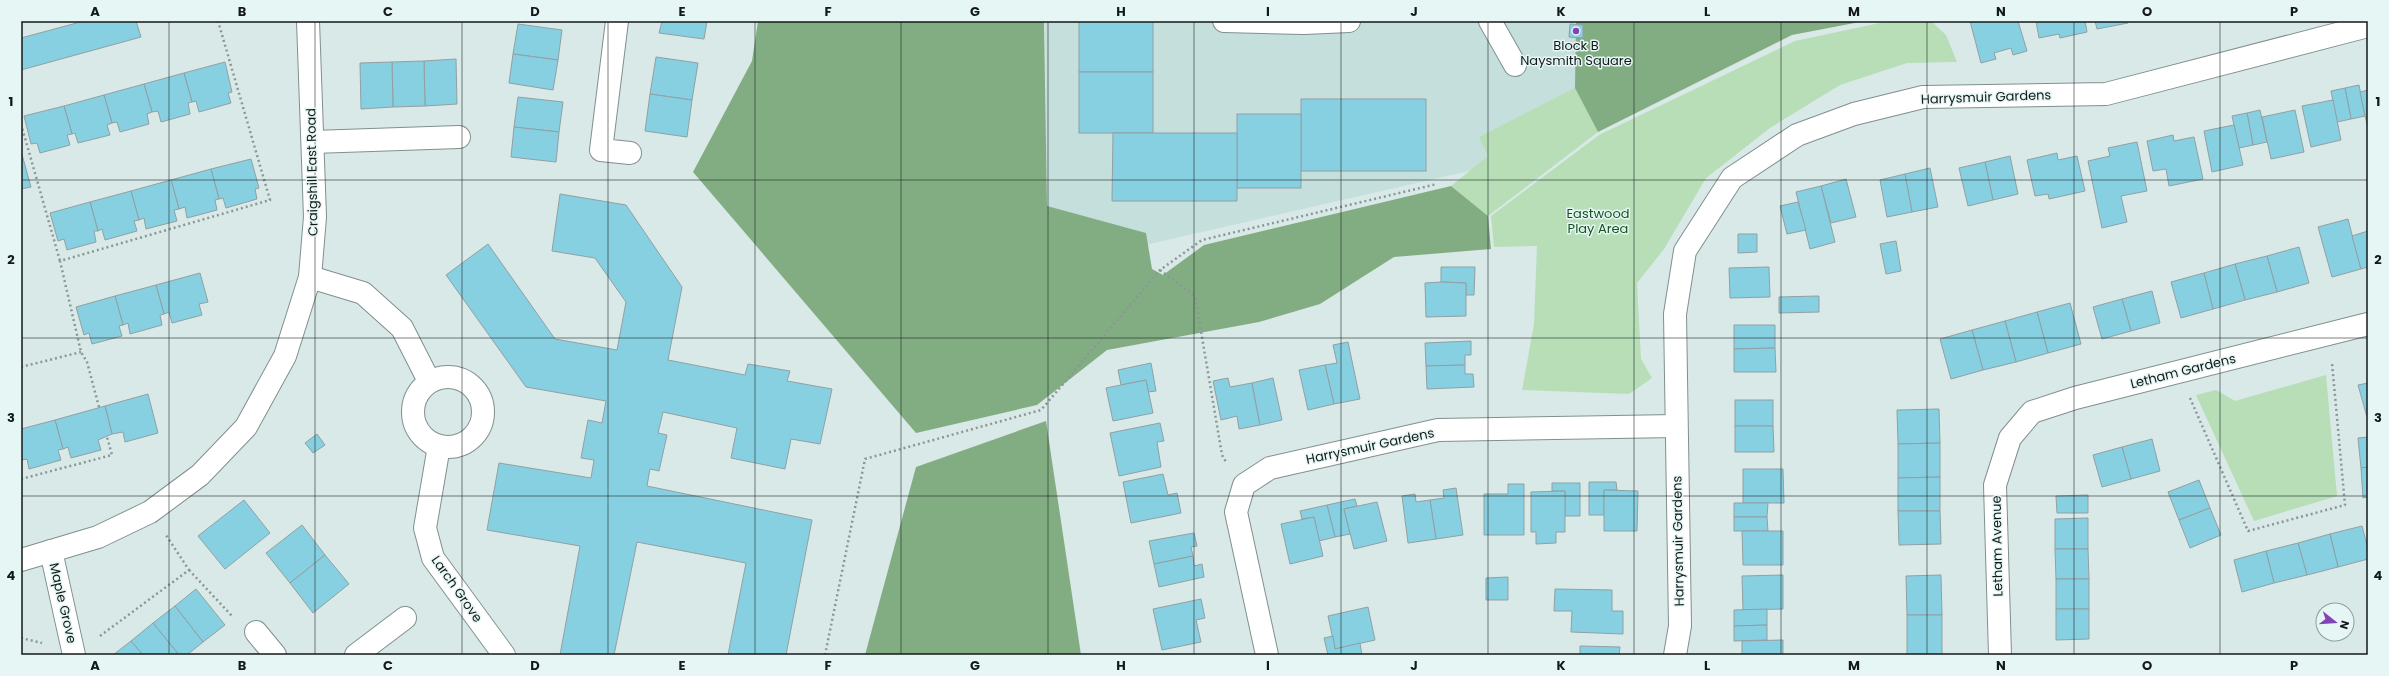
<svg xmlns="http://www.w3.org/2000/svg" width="2389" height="676" viewBox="0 0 2389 676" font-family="Poppins,sans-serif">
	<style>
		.built { fill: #c5dfdd }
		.green { fill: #b7deb7 }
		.forest { fill: #82ad82 }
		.building { fill: #87d0e1; stroke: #91a0a4 }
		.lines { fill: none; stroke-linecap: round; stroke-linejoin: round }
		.minor-casing { stroke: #80908f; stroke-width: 24 }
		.path { stroke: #8a9796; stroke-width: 2.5; stroke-dasharray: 2 3; stroke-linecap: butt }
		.minor { stroke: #fff; stroke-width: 22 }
		.grid { fill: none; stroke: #131919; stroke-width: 1; stroke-opacity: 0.55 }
		.poi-dot { fill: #8343b8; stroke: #e5f6f5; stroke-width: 1.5 }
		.labels { text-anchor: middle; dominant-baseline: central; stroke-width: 3; stroke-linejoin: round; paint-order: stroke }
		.poi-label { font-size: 13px; fill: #131919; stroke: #e5f6f5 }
		.street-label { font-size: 13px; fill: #131919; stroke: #e5f6f5 }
		.park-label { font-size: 13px; fill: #15541d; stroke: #e5f6f5 }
		.neatline { fill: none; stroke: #131919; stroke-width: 1.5 }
		.grid-label { font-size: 13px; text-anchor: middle; font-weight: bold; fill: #131919 }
	</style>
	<rect width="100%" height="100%" fill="#d8e9e7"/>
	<path class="built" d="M1045,21H1751L1513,161L1044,268L1047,206Z"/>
	<g class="green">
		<path d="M1889,21H1931L1946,35L1957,62L1907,63L1840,85L1770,128L1706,178L1664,249L1637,283L1641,359L1652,378L1629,394L1522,390L1534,324L1537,246L1494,247L1491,216L1599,135L1795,41Z"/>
		<path d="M1575,88L1598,132L1488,216L1451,186L1488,156L1479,137Z"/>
		<path d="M2326,375L2337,496L2254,521L2196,395L2216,390L2235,401Z"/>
	</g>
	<g class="forest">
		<path d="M758,21H1044L1047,206L1146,233L1152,269L1163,275L1204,245L1451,186L1488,216L1491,249L1394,257L1320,304L1259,322L1107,350L1037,405L916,433L693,172L752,61Z"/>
		<path d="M1576,21H1865L1792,35L1598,132L1575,88Z"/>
		<path d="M1046,421L1081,655H865L916,467Z"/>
	</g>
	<g class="building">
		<path d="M84,21H136L141,37L21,70V38Z"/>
		<path d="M662,21H707L704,39L659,33Z"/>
		<rect x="1079" y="21" width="74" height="51"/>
		<path d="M1970,21H2018L2027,51L2013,55L2011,48L1994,53L1996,59L1981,63Z"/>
		<path d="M2036,21H2085L2087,32L2060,38L2059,34L2039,38Z"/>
		<path d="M2095,21H2128V23L2097,29Z"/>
		<path d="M518,24L562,30L558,60L513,54Z"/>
		<path d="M1570,24L1583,25V38L1569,37Z"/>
		<path d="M513,54L558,60L553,90L509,83Z"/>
		<path d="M656,57L698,63L692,100L650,94Z"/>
		<path d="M456,59L457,104L425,106L424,61Z"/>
		<path d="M424,61L425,106L393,107L392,62Z"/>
		<path d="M225,62L232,92L228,93L231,103L199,112L196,101L192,102L184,73Z"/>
		<path d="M392,62L393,107L361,109L360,63Z"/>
		<rect x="1079" y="72" width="74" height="61"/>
		<path d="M184,73L192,102L188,103L190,114L161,122L158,111L152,112L144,84Z"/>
		<path d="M144,84L152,112L147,114L149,124L120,132L117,122L112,123L104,95Z"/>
		<path d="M2359,85L2365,116L2351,119L2345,88Z"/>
		<path d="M2345,88L2351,119L2337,122L2331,91Z"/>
		<path d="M2368,90V129L2360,92Z"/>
		<path d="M650,94L692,100L687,137L645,131Z"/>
		<path d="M104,95L112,123L107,125L110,135L78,143L75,133L72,134L64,106Z"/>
		<path d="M518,97L563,102L559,132L514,127Z"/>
		<rect x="1301" y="99" width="125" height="72"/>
		<path d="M2333,100L2341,140L2311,147L2302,106Z"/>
		<path d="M64,106L72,134L67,135L70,145L40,153L37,143L31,144L24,116Z"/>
		<path d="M2260,110L2267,142L2253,145L2247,113Z"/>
		<path d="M2295,110L2304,152L2271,159L2262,117Z"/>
		<path d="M2247,113L2253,145L2239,148L2232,116Z"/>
		<rect x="1237" y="114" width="64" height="74"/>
		<path d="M2234,125L2243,165L2212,172L2204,131Z"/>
		<path d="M514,127L559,132L556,162L511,157Z"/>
		<path d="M1113,133H1237V201H1112Z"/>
		<path d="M2173,135L2174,141L2194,137L2203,179L2169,186L2166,169L2153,171L2147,141Z"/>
		<path d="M2137,142L2147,191L2121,196L2127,222L2102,228L2088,161L2110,156L2108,148Z"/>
		<path d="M21,151L31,187L21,189Z"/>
		<path d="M2057,153L2058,160L2077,156L2085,191L2049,199L2048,194L2035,196L2027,160Z"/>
		<path d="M2010,156L2018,194L1993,200L1985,162Z"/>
		<path d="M251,159L259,188L255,189L257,199L226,208L223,198L219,199L211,169Z"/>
		<path d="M1985,162L1993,200L1968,206L1959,168Z"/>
		<path d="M1930,168L1938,207L1912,212L1905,174Z"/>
		<path d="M211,169L219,199L215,200L217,210L187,218L185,207L179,209L171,180Z"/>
		<path d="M1905,174L1912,212L1887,217L1880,180Z"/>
		<path d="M1846,179L1856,217L1831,223L1821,186Z"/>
		<path d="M171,180L179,209L174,210L177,221L146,229L144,218L139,220L131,191Z"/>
		<path d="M1821,186L1835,242L1810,249L1796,192Z"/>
		<path d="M131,191L139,220L134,221L137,231L105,240L102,229L98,231L90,202Z"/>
		<path d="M560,194L626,205L682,287L668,360L745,375L748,364L790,371L787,381L832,389L820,444L791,439L785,469L731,458L737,428L663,412L658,433L667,435L659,471L650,469L647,486L812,520L786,655H728L746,563L637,542L614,655H560L580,546L487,530L499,463L591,478L594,460L581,458L588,420L602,423L606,401L526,387L446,275L488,244L555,339L617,350L626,302L595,258L552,251Z"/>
		<path d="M90,202L98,231H94L96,242L67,250L64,239L58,241L50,213Z"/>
		<path d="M1798,202L1806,230L1787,234L1780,206Z"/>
		<path d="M2348,219L2361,269L2332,277L2318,227Z"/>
		<path d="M2368,231V267L2361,269L2352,236Z"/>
		<path d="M1738,234H1757V252L1738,253Z"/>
		<path d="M1896,241L1901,271L1886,274L1880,244Z"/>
		<path d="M2299,247L2309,283L2277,292L2267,256Z"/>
		<path d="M2267,256L2277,292L2245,300L2235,264Z"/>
		<path d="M2235,264L2245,300L2213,309L2204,273Z"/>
		<path d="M1441,267H1475L1474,295H1466V283L1441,282Z"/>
		<path d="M1769,267L1770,297L1730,298L1729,268Z"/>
		<path d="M200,273L208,302L199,304L202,315L172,323L169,312L164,314L156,285Z"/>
		<path d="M2204,273L2213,309L2181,318L2171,282Z"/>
		<path d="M1441,282L1466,283V316L1426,317L1425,283Z"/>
		<path d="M156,285L164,314L160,315L162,325L130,334L128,323L123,325L115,296Z"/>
		<path d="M2152,291L2160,323L2131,331L2122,299Z"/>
		<path d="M115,296L123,325L119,326L122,336L92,344L89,333L84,335L76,307Z"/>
		<path d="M1819,296V312L1779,313V297Z"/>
		<path d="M2122,299L2131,331L2102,339L2093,307Z"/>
		<path d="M2070,303L2081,344L2048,353L2037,312Z"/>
		<path d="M2037,312L2048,353L2016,362L2005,321Z"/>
		<path d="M2005,321L2016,362L1983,370L1972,330Z"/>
		<path d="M1734,325H1775V348L1734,349Z"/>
		<path d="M1972,330L1983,370L1951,379L1940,339Z"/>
		<path d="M1471,341V355H1465V365L1426,366L1425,343Z"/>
		<path d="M1348,342L1360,399L1334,404L1325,365L1337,363L1333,345Z"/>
		<path d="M1775,348L1776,372H1734V349Z"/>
		<path d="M1151,363L1156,391L1148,392L1146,380L1121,385L1118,370Z"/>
		<path d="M1325,365L1334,404L1308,410L1299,370Z"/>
		<path d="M1465,365V374H1473L1474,387L1427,389L1426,366Z"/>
		<path d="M1228,378L1230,387L1252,383L1260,425L1239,429L1237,416L1221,420L1213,381Z"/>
		<path d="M1273,378L1282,420L1260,425L1252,383Z"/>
		<path d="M1146,380L1153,413L1113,421L1106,388Z"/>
		<path d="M2368,383V417H2367L2358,385Z"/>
		<path d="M148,394L158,433L125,442L123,432L112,434L105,406Z"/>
		<rect x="1735" y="400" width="38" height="26"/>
		<path d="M105,406L112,434L98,440L101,450L71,458L68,447L63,449L55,420Z"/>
		<path d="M1939,409L1940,443L1898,444L1897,410Z"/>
		<path d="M55,420L63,449L58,450L61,460L29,469L27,459L22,460L21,456V429Z"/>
		<path d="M1160,423L1164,441L1157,442L1161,467L1119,476L1110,433Z"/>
		<path d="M1735,426H1773L1774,452H1735Z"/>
		<path d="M317,434L325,445L313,453L305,443Z"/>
		<path d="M2368,437V467L2361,468L2358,438Z"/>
		<path d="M2152,439L2160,471L2131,479L2122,447Z"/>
		<path d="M1940,443V477L1898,478V444Z"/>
		<path d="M2122,447L2131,479L2102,487L2093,455Z"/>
		<path d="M2368,467V497L2363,498L2361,468Z"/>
		<path d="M1743,469H1783L1784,503H1743Z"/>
		<path d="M1163,474L1168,495L1177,493L1181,513L1131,523L1123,482Z"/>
		<path d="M1940,477V511H1898V478Z"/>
		<path d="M2199,480L2210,508L2179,520L2168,492Z"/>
		<path d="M1589,482H1616L1617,490H1604V515H1589Z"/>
		<path d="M1552,483H1580V516H1565V491H1552Z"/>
		<path d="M1508,484H1524V535H1484V494H1508Z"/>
		<path d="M1456,488L1463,535L1436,539L1430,500L1444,498L1443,490Z"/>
		<path d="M1604,490L1638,491L1637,531H1604Z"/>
		<path d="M1565,491V532H1556V543L1536,544V532H1531V492Z"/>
		<path d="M1415,494L1416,502L1430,500L1436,539L1408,543L1402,496Z"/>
		<path d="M2088,495V513H2057L2056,496Z"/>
		<path d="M1355,499L1357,506L1344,509L1350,534L1335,537L1327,505Z"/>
		<path d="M244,500L270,533L225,569L198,536Z"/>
		<path d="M1377,502L1387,541L1354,549L1344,509Z"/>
		<path d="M1734,503H1768L1767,517H1734Z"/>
		<path d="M1327,505L1335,537L1319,541L1314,517L1302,519L1300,511Z"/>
		<path d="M2210,508L2221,535L2190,548L2179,520Z"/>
		<path d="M1898,511H1940L1941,544L1899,545Z"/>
		<path d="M1314,517L1323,556L1290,564L1281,524Z"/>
		<path d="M1734,517H1767L1768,531H1734Z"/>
		<path d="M2088,518V549H2055V519Z"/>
		<path d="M302,525L325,555L290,583L266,553Z"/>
		<path d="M2362,526L2368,549V559L2338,567L2330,534Z"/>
		<path d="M1742,531H1783V565H1743Z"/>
		<path d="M1194,533L1197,546L1191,547L1193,556L1154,564L1149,541Z"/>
		<path d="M2330,534L2338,567L2307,575L2298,543Z"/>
		<path d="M2298,543L2307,575L2274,583L2266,551Z"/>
		<path d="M2055,549H2088L2089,579H2056Z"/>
		<path d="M2266,551L2274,583L2242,592L2234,560Z"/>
		<path d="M325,555L349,584L313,613L290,583Z"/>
		<path d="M1193,556L1194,566L1202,564L1204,577L1159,587L1154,564Z"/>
		<path d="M1783,575V609L1743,610L1742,576Z"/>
		<path d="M1941,575L1942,615H1907L1906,576Z"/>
		<path d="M1508,577V600H1486V578Z"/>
		<rect x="2056" y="579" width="33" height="30"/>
		<path d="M196,589L225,625L203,642L175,606Z"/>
		<path d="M1555,589L1612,590V611H1623V634L1571,632L1572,611H1554Z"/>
		<path d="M1201,599L1205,618L1196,620L1201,642L1162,650L1153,609Z"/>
		<path d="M175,606L203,642L187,655H179L153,623Z"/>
		<path d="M1368,607L1375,640L1335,649L1328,616Z"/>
		<path d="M1767,609V625L1734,626V610Z"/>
		<path d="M2056,609H2089V639L2056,640Z"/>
		<rect x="1907" y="615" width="35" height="40"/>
		<path d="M153,623L179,655H143L131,641Z"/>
		<path d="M1767,625V640L1734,641V626Z"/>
		<path d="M1333,636L1335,649L1360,643L1362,655H1328L1324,638Z"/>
		<path d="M1783,640V655H1742V641Z"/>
		<path d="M131,641L143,655H113Z"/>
		<path d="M1580,646L1620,647L1619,655H1580Z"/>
	</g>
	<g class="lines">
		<g class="minor-casing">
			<g id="minor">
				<path d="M617,21L601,150L630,153"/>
				<path d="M1224,21L1304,23V21"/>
				<path d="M1490,21L1515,65"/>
				<path d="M1304,23L1349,21"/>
				<path d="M313,142L459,137"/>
				<path d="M310,277L363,293L402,328L429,381"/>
				<circle cx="448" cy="412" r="35"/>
				<path d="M439,446L425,528L433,558L504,655"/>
				<path d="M51,551L74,655"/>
				<path d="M21,560L98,537L150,512L200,475L246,427L285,356L310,277L315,217L308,21"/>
				<path d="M256,632L275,655"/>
				<path d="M356,655L405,618"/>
				<path d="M1267,655L1236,512L1244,485L1270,468L1438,430L1676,426"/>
				<path d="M1675,655L1680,626L1675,314L1685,251L1732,178L1797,135L1854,114L1923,97L2106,94L2368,26"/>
				<path d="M2000,655L1995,485L2010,438L2032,412L2075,398L2368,324"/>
			</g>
		</g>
		<g class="path">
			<path d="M21,124L60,261"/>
			<path d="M1160,270L1195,296L1222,455L1226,462"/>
			<path d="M21,367L81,352"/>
			<path d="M2190,398L2248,531L2345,505L2332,363"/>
			<path d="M99,407L87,362L81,352L60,261L270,200L218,21"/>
			<path d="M21,479L112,455L107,437"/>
			<path d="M189,570L232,616"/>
			<path d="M100,636L189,570L166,535"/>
			<path d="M21,638L42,643"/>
			<path d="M825,655L865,459L1041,410L1160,270L1202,240L1437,184"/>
		</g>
		<use href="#minor" class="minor"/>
	</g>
	<path class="grid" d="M169,21V655M315,21V655M462,21V655M608,21V655M755,21V655M901,21V655M1048,21V655M1194,21V655M1341,21V655M1488,21V655M1634,21V655M1781,21V655M1927,21V655M2074,21V655M2220,21V655M21,180H2368M21,338H2368M21,496H2368"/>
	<circle class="poi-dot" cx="1576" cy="31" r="4"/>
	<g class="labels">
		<g class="poi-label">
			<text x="1576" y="45">Block B<tspan x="1576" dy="15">Naysmith Square</tspan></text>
		</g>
		<g class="street-label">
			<text transform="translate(1986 97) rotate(-2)">Harrysmuir Gardens</text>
			<text transform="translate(312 172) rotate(-91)">Craigshill East Road</text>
			<text transform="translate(2183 371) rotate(-14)">Letham Gardens</text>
			<text transform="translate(1370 446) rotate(-12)">Harrysmuir Gardens</text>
			<text transform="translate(1678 541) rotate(-91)">Harrysmuir Gardens</text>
			<text transform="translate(1997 546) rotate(-91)">Letham Avenue</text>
			<text transform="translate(457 589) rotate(55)">Larch Grove</text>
			<text transform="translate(63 603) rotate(77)">Maple Grove</text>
		</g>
		<g class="park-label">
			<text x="1598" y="213">Eastwood<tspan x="1598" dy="15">Play Area</tspan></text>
		</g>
	</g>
	<rect width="2389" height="676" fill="none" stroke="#e5f6f5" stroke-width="44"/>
	<g transform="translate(2335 622) rotate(107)"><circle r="19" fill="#e5f6f5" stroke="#919e9d"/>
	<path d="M0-3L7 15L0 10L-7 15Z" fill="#8343b8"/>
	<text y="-6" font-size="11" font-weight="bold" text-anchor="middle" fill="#131919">N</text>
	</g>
	<rect x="22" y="22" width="2345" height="632" class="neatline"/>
	<g class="grid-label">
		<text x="95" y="16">A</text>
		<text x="242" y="16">B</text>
		<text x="388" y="16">C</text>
		<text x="535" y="16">D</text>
		<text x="682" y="16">E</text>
		<text x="828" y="16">F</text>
		<text x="975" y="16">G</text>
		<text x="1121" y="16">H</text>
		<text x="1268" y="16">I</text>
		<text x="1414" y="16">J</text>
		<text x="1561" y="16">K</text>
		<text x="1707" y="16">L</text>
		<text x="1854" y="16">M</text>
		<text x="2001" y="16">N</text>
		<text x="2147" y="16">O</text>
		<text x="2294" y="16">P</text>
		<text x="11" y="106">1</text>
		<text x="2378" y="106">1</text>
		<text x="11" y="264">2</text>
		<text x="2378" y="264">2</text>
		<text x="11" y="422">3</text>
		<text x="2378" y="422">3</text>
		<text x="11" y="580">4</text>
		<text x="2378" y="580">4</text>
		<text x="95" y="670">A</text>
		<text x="242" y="670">B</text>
		<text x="388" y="670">C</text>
		<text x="535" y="670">D</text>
		<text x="682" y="670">E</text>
		<text x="828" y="670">F</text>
		<text x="975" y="670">G</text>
		<text x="1121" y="670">H</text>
		<text x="1268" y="670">I</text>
		<text x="1414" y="670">J</text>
		<text x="1561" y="670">K</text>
		<text x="1707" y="670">L</text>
		<text x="1854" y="670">M</text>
		<text x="2001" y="670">N</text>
		<text x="2147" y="670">O</text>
		<text x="2294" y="670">P</text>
	</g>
</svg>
